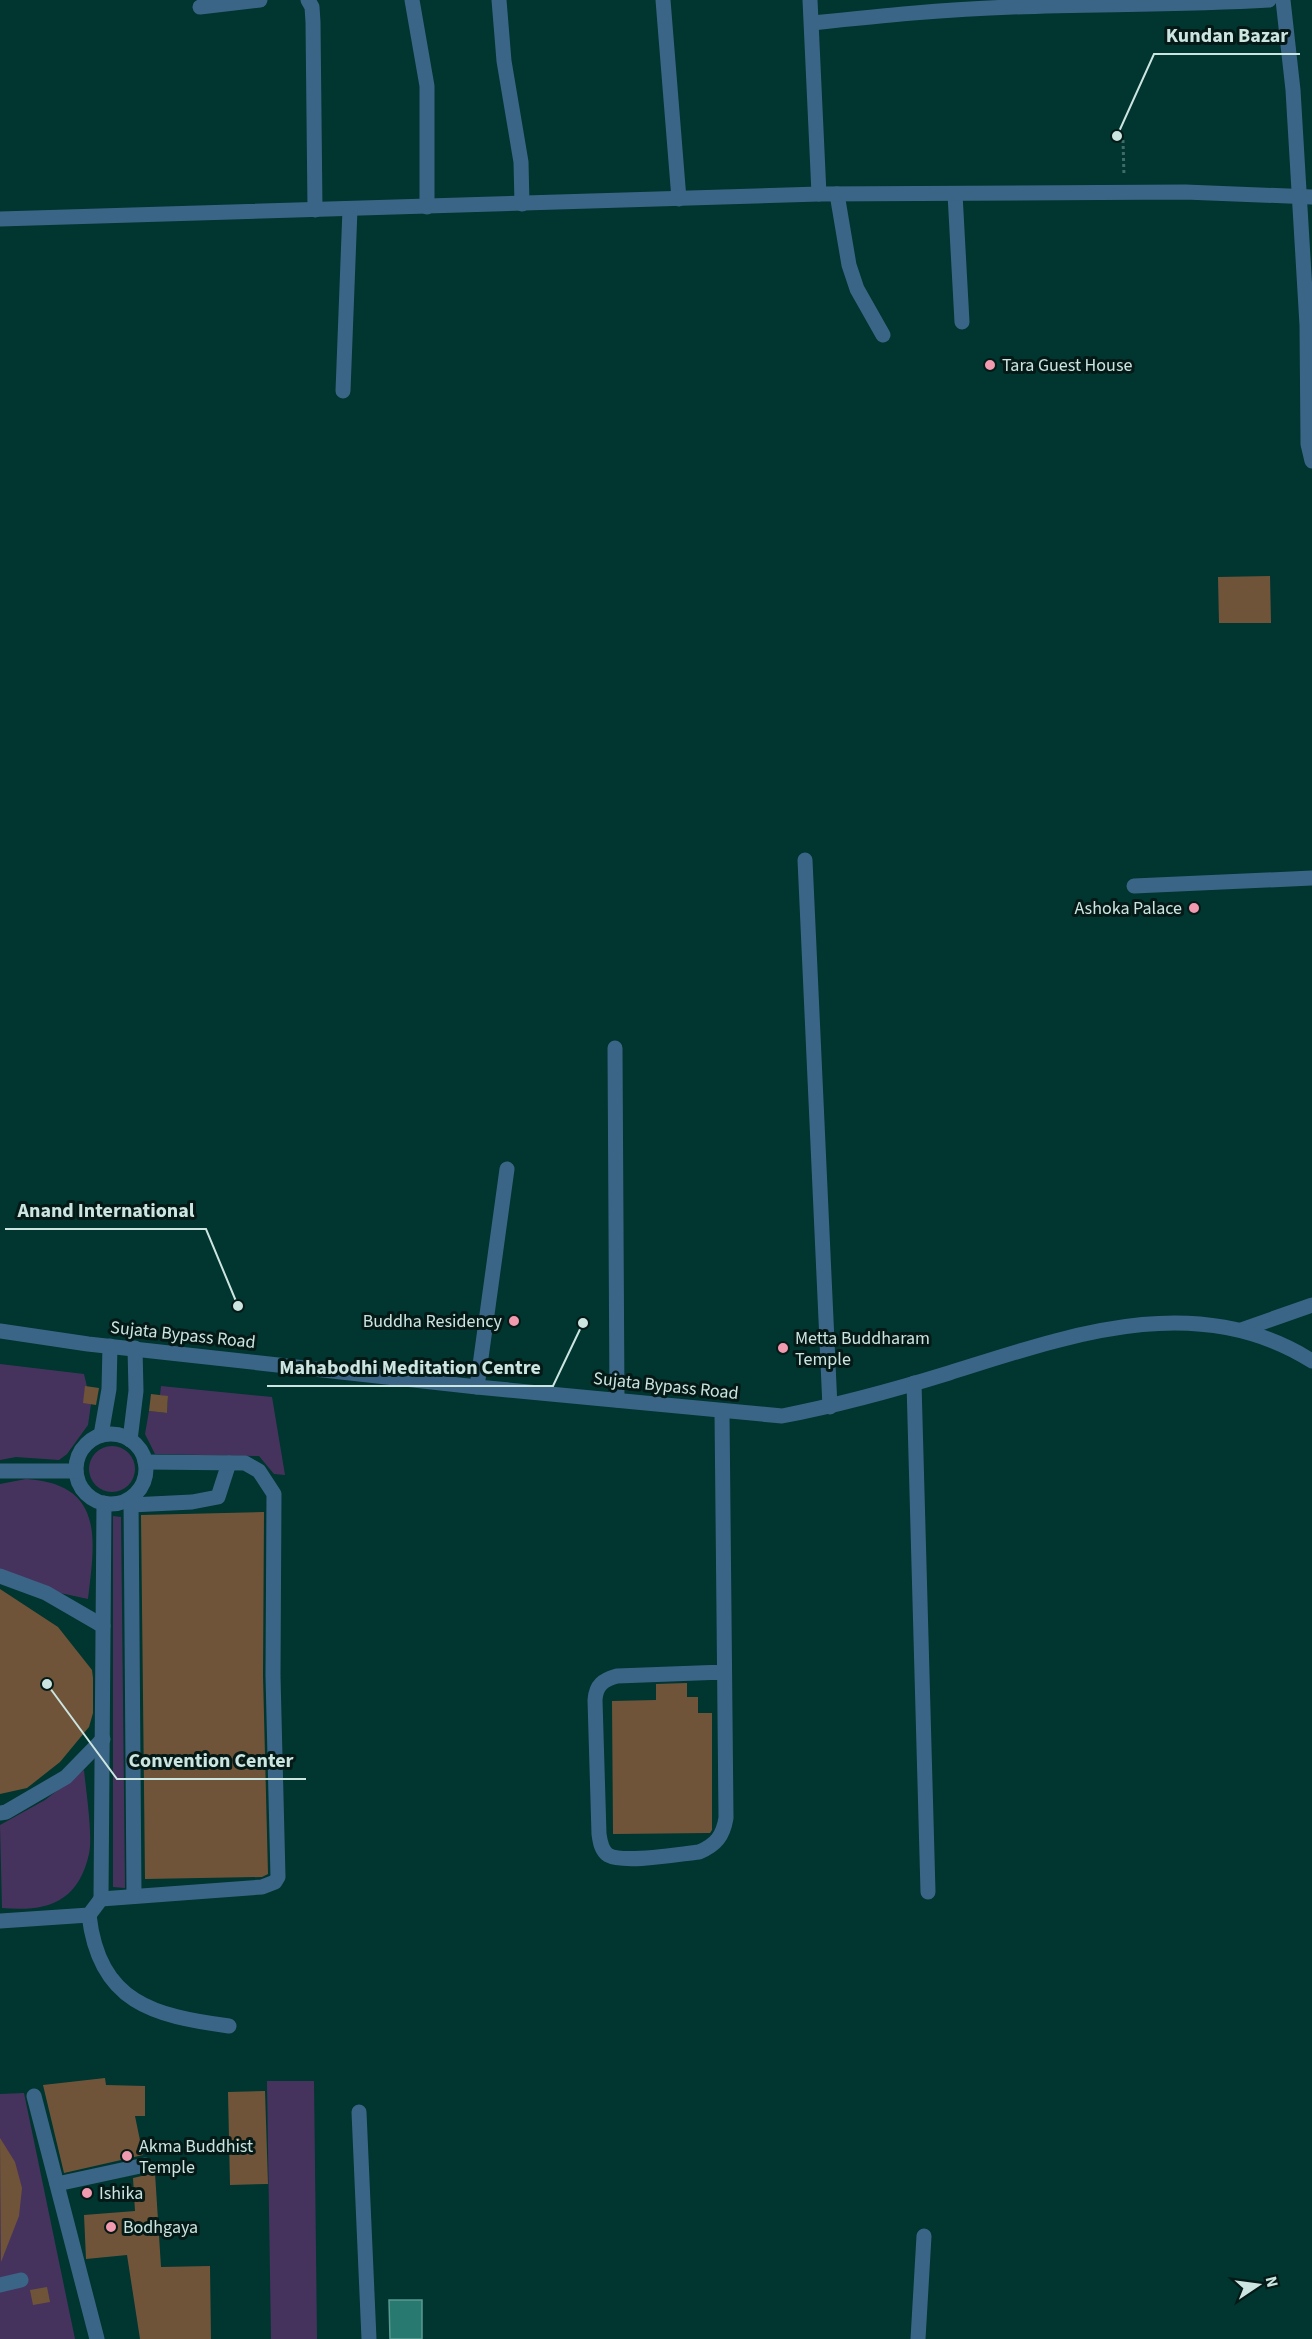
<svg xmlns="http://www.w3.org/2000/svg" width="1312" height="2339" viewBox="0 0 1312 2339" font-family="'Source Sans 3',sans-serif">
	<style>
		.green { fill: #46335d }
		.water { fill: #28796f; stroke: #599991; stroke-width: 1.5 }
		.building { fill: #705439 }
		.lines { fill: none; stroke-linecap: round; stroke-linejoin: round }
		.path { stroke: #406c67; stroke-width: 3; stroke-dasharray: 3 3; stroke-linecap: butt }
		.minor { stroke: #3b6586; stroke-width: 15 }
		.poi-dot { fill: #f29aaf; stroke: #051916; stroke-width: 2 }
		.labels { text-anchor: middle; dominant-baseline: central; stroke-width: 6; stroke-linejoin: round; paint-order: stroke }
		.poi-label { font-size: 18px; fill: #cce5e1; stroke: #051916; text-anchor: start }
		.street-label { font-size: 18px; fill: #cce5e1; stroke: #051916 }
		.leader { fill: none; stroke: #cce5e1; stroke-width: 2 }
		.callout-dot { fill: #cce5e1; stroke: #051916; stroke-width: 2 }
		.callout-label { font-size: 20px; text-anchor: middle; font-weight: bold; fill: #cce5e1; stroke: #051916; stroke-width: 6; stroke-linejoin: round; paint-order: stroke }
	</style>
	<rect width="100%" height="100%" fill="#003530"/>
	<g class="green">
		<path d="M0,1364L84,1374L91,1404L88,1425L67,1454L59,1460L16,1457L0,1460Z"/>
		<path d="M161,1386L272,1397L285,1475L274,1474L259,1456L155,1454L145,1434L149,1411L167,1413L168,1397L160,1395Z"/>
		<circle cx="112" cy="1469" r="23"/>
		<path d="M26,1479C105,1484 95,1540 88,1599L56,1592L0,1570V1484Z"/>
		<path d="M113,1516L121,1517L125,1888L113,1887Z"/>
		<path d="M84,1770C86,1791 93,1836 89,1854C78,1903 46,1912 2,1908L0,1825L45,1800Z"/>
		<path d="M267,2081H314L317,2339H271Z"/>
		<path d="M24,2093L75,2339H0V2094Z"/>
	</g>
	<path class="water" d="M389,2300H422V2339H390Z"/>
	<g class="building">
		<path d="M1270,576L1271,623H1219L1218,577Z"/>
		<path d="M85,1386L99,1388L96,1405L83,1403Z"/>
		<path d="M151,1394L168,1396L167,1413L149,1411Z"/>
		<path d="M264,1512L263,1676L268,1874L262,1877L145,1879L141,1515Z"/>
		<path d="M0,1589L58,1627L92,1670L93,1678V1713L89,1727L60,1762L27,1788L0,1794Z"/>
		<path d="M687,1683V1697H698V1713H712V1830L710,1833L613,1834L612,1701L656,1700V1684Z"/>
		<path d="M105,2078L106,2085L145,2086V2116H135L143,2155L64,2173L43,2085Z"/>
		<path d="M265,2091L268,2184L230,2185L228,2092Z"/>
		<path d="M0,2138L15,2162L22,2188L19,2216L1,2262Z"/>
		<path d="M155,2173L161,2267L210,2266L211,2339H140L127,2255L86,2259L84,2215L135,2211L133,2178Z"/>
		<path d="M47,2287L50,2302L33,2305L30,2290Z"/>
	</g>
	<g class="lines">
		<path class="path" d="M1123,140L1124,176"/>
		<g class="minor">
			<path d="M308,0L312,7L313,22L315,210"/>
			<path d="M412,0L427,86V207"/>
			<path d="M499,0L504,61L521,162L522,204"/>
			<path d="M663,0L679,199"/>
			<path d="M810,0L819,194"/>
			<path d="M1283,0L1293,90L1307,325L1308,444L1312,461"/>
			<path d="M200,7L260,0"/>
			<path d="M812,23C879,16 946,9 1013,7C1099,4 1184,5 1269,0"/>
			<path d="M837,194L849,265L857,289L883,335"/>
			<path d="M955,194L962,322"/>
			<path d="M0,219L819,194L1185,192L1312,197"/>
			<path d="M343,391L350,209"/>
			<path d="M805,860L830,1407"/>
			<path d="M1134,886L1312,878"/>
			<path d="M615,1048L617,1400"/>
			<path d="M1241,1330L1312,1305"/>
			<path d="M0,1331L88,1344L477,1387L782,1416C839,1405 894,1390 949,1373C1067,1336 1197,1288 1312,1361"/>
			<path d="M914,1383L928,1892"/>
			<path d="M477,1387L507,1169"/>
			<path d="M722,1411L726,1818C723,1836 716,1845 699,1852C679,1854 624,1864 608,1855C601,1850 600,1841 599,1834L595,1700C596,1685 603,1680 617,1676L724,1672"/>
			<circle cx="111" cy="1469" r="35"/>
			<path d="M101,1435L109,1389L110,1346"/>
			<path d="M130,1440L136,1391L135,1348"/>
			<path d="M0,1471H76"/>
			<path d="M131,1498L134,1895"/>
			<path d="M131,1505L192,1502L218,1497L229,1463"/>
			<path d="M0,1576L46,1593L103,1626"/>
			<path d="M0,1813L6,1812L66,1777L103,1739"/>
			<path d="M101,1899L104,1503"/>
			<path d="M89,1915C99,2003 154,2016 229,2026"/>
			<path d="M0,1921L89,1915L101,1899L262,1887L275,1882L278,1877L273,1676L274,1494L259,1471L245,1463L145,1462"/>
			<path d="M34,2096L97,2339"/>
			<path d="M359,2112L369,2339"/>
			<path d="M57,2184L145,2165"/>
			<path d="M0,2285L21,2280"/>
			<path d="M918,2339L924,2236"/>
		</g>
	</g>
	<g class="poi-dot">
		<circle cx="990" cy="365" r="6"/>
		<circle cx="1194" cy="908" r="6"/>
		<circle cx="514" cy="1321" r="6"/>
		<circle cx="783" cy="1348" r="6"/>
		<circle cx="127" cy="2156" r="6"/>
		<circle cx="87" cy="2193" r="6"/>
		<circle cx="111" cy="2227" r="6"/>
	</g>
	<g class="labels">
		<g class="poi-label">
			<text x="1002" y="365">Tara Guest House</text>
			<text x="1182" y="908" text-anchor="end">Ashoka Palace</text>
			<text x="502" y="1321" text-anchor="end">Buddha Residency</text>
			<text x="795" y="1338">Metta Buddharam<tspan x="795" dy="21">Temple</tspan></text>
			<text x="139" y="2146">Akma Buddhist<tspan x="139" dy="21">Temple</tspan></text>
			<text x="99" y="2193">Ishika</text>
			<text x="123" y="2227">Bodhgaya</text>
		</g>
		<g class="street-label">
			<text transform="translate(183 1335) rotate(6)">Sujata Bypass Road</text>
			<text transform="translate(666 1386) rotate(6)">Sujata Bypass Road</text>
		</g>
	</g>
	<path class="leader" d="M1117 136L1154 54H1300M238 1306L206 1229H5M583 1323L553 1386H267M47 1684L117 1779H306"/>
	<g class="callout-dot">
		<circle cx="1117" cy="136" r="6"/>
		<circle cx="238" cy="1306" r="6"/>
		<circle cx="583" cy="1323" r="6"/>
		<circle cx="47" cy="1684" r="6"/>
	</g>
	<g class="callout-label">
		<text x="1227" y="42">Kundan Bazar</text>
		<text x="106" y="1217">Anand International</text>
		<text x="410" y="1374">Mahabodhi Meditation Centre</text>
		<text x="211" y="1767">Convention Center</text>
	</g>
	<g transform="translate(1258 2285) rotate(77)" stroke="#051916" stroke-width="4.5" paint-order="stroke">
	<path d="M0-4.5L10 22L0 15L-10 22Z" fill="#cce5e1"/>
	<text y="-9" font-size="16" font-weight="bold" text-anchor="middle" fill="#cce5e1">N</text>
	</g>
</svg>
